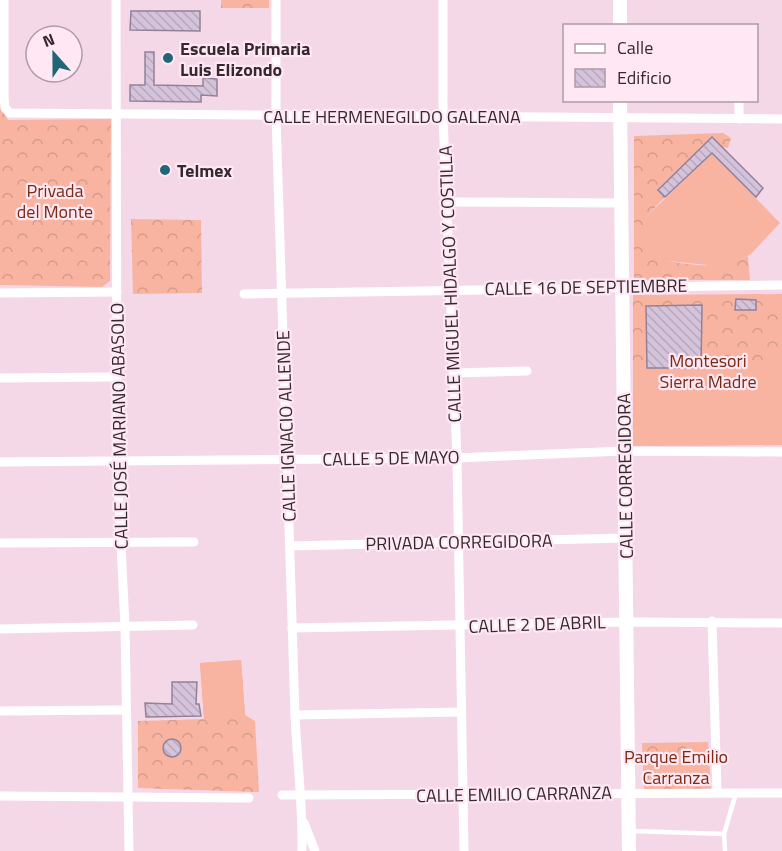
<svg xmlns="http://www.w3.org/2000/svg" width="782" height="851" viewBox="0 0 782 851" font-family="'Titillium Web',sans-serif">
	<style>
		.forest { fill: url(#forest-crowns) }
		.pitch { fill: #f8b4a1 }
		.building { fill: url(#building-back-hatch); stroke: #928198; stroke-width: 1.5 }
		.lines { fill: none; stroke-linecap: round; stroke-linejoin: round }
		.lane { stroke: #fff; stroke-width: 4.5 }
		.street { stroke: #fff; stroke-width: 9 }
		.secondary { stroke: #fff; stroke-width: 14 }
		.poi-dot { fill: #1f6775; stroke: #ffe7f4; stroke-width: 2 }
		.labels { text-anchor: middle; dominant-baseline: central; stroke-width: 4.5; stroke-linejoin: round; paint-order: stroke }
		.poi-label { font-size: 18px; font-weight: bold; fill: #34292f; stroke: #ffe7f4; text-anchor: start }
		.street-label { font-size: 18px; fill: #34292f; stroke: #ffe7f4 }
		.park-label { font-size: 18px; fill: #7a2a11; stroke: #ffe7f4 }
	</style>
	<defs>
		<pattern id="forest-crowns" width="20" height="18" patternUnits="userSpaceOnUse" patternTransform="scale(1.5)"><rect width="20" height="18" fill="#f8b4a1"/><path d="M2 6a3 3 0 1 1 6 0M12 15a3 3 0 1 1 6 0" fill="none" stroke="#d59b8b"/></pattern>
		<pattern id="building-back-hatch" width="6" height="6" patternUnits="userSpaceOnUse" patternTransform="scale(1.5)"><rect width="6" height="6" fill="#d5c3db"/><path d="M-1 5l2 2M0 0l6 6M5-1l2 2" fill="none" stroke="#b7a8bc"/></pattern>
	</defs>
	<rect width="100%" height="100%" fill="#f5d8e8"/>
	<g class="forest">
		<rect x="221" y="0" width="48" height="8"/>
		<path d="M0,80L3,112L8,120L111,119L110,281L102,287L0,285Z"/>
		<path d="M723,133L731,138L728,148L722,147L712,138L658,189L665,197L647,216L669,261C697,266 722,269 748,256L750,280H634V136Z"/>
		<path d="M131,219L201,220L202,293L133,294Z"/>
		<path d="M782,294V445L633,446V295Z"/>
		<path d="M241,660L245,715L255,721L259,792L138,788V721L204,719L200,663Z"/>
		<path d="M708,742L711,789L644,790L642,743Z"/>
	</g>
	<g class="pitch">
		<path d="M712,153L780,223L751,254L736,262L717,266L669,261L644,247L647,216Z"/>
		<path d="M782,365V445L633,446V366Z"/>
		<path d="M241,660L245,715L204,719L200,663Z"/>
	</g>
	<g class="building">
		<path d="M131,11H200V31L130,30Z"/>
		<path d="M145,52H154V85L203,86V78L217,79V96L201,95V102L130,101V85H145Z"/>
		<path d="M712,137L763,188L756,197L712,153L665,197L658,190Z"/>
		<path d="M736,299L756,300V310H735Z"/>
		<path d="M702,305L701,368H647L646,306Z"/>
		<path d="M172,682H197L196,704H199L201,716L146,717L145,703L172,704Z"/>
		<circle cx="172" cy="748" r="9"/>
	</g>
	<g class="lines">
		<g class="lane">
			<path d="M632,831L724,834L736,793"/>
			<path d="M724,834L725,851"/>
		</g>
		<g class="street">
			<path d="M4,0V97L5,108L10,113L782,119"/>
			<path d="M116,0L117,462L125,626L129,851"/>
			<path d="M276,0V116L295,715C297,760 303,806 302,851"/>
			<path d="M443,0V116L457,458L464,851"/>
			<path d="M739,119V100"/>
			<path d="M446,202L619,203"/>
			<path d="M0,293L117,292"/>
			<path d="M244,294L782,285"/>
			<path d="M454,373L527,371"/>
			<path d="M0,378L116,377"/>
			<path d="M0,462L457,458L624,451L782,452"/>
			<path d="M0,543L194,542"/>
			<path d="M290,546L627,538"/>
			<path d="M712,621L717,792"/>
			<path d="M292,628L628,622L782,623"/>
			<path d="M0,629L193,625"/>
			<path d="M0,711L126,710"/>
			<path d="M295,715L461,712"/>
			<path d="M282,795L782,793"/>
			<path d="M0,796L249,798"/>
			<path d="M304,823L315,851"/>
		</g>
		<g class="secondary">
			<path d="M620,26V0"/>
			<path d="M620,100L629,851"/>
		</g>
	</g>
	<g class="poi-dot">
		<circle cx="168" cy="58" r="6"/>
		<circle cx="165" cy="170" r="6"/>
	</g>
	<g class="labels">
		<g class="poi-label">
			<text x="180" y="48">Escuela Primaria<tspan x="180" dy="21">Luis Elizondo</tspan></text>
			<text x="177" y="170">Telmex</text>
		</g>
		<g class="street-label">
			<text x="392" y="116">CALLE HERMENEGILDO GALEANA</text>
			<text transform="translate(450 284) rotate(-92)">CALLE MIGUEL HIDALGO Y COSTILLA</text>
			<text transform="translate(586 287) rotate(-1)">CALLE 16 DE SEPTIEMBRE</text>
			<text transform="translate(119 426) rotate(-91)">CALLE JOSÉ MARIANO ABASOLO</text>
			<text transform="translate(286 426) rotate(-92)">CALLE IGNACIO ALLENDE</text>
			<text transform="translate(391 458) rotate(-1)">CALLE 5 DE MAYO</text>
			<text transform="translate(625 476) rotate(-91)">CALLE CORREGIDORA</text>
			<text transform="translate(459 542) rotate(-1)">PRIVADA CORREGIDORA</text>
			<text transform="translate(537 624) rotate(-2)">CALLE 2 DE ABRIL</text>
			<text transform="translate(514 794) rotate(-1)">CALLE EMILIO CARRANZA</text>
		</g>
		<g class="park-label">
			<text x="55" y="190">Privada<tspan x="55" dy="21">del Monte</tspan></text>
			<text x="708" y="360">Montesori<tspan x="708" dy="21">Sierra Madre</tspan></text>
			<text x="676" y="756">Parque Emilio<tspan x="676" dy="21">Carranza</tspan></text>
		</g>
	</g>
	<rect x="563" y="24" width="195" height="78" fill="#ffe7f4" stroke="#ae9ba5" stroke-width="1.5"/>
	<rect x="575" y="44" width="30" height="9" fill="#ffffff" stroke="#ae9ba5" stroke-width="1.5"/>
	<text x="617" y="54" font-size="18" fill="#34292f">Calle</text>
	<rect x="575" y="69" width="30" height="18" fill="url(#building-back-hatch)" stroke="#ae9ba5" stroke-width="1.5"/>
	<text x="617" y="84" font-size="18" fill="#34292f">Edificio</text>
	<g transform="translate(54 54) rotate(339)"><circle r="28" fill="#ffe7f4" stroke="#ae9ba5" stroke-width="1.5"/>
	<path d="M0-4.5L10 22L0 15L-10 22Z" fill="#1f6775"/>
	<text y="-9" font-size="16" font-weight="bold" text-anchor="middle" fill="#34292f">N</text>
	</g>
</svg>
